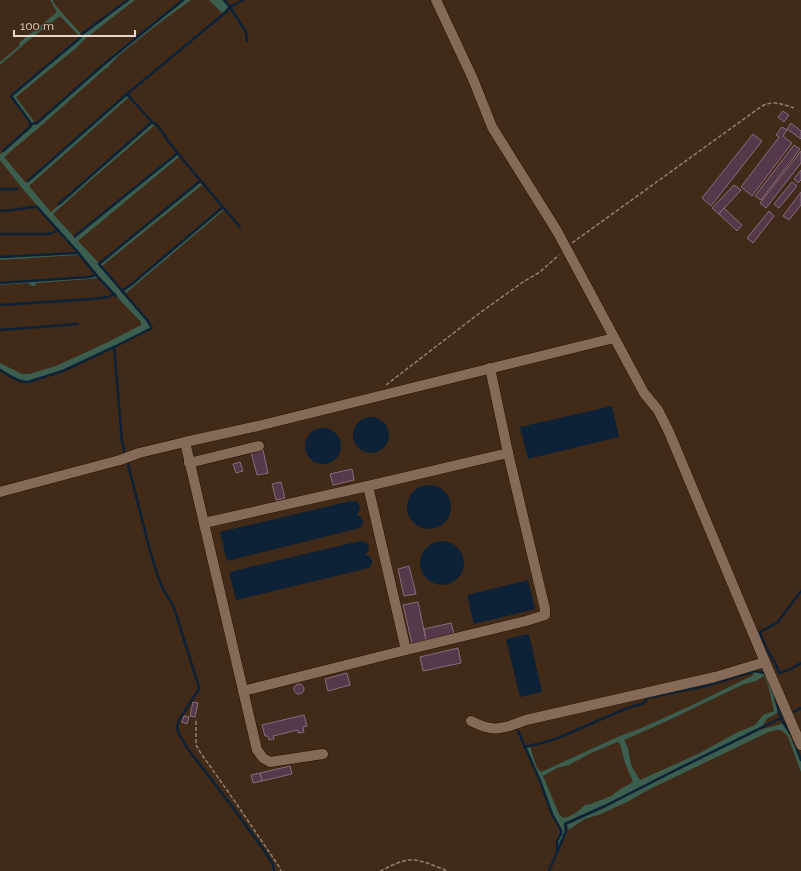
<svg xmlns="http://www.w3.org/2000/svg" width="801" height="871" viewBox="0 0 801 871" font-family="Raleway,sans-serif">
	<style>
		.green { fill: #3c5e4e; fill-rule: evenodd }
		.water { fill: #0d2237 }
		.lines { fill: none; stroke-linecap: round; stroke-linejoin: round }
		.stream { stroke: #0d2237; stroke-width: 2.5 }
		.building { fill: #553849; stroke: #896c7d }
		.minor-casing { stroke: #271202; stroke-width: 11 }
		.path { stroke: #938071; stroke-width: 1.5; stroke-dasharray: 4 2; stroke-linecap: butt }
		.minor { stroke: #856b57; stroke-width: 10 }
	</style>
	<rect width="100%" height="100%" fill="#412a18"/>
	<g class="green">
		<path d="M50,0H53V2L56,6L81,34L80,37L60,16L24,44L21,47L0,65V62L19,46L20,42L57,12Z"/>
		<path d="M129,0H135L85,39L75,49L16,97L35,123H31L12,96L81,38L83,35Z"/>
		<path d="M185,0H191L158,24L119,55L107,68L105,69L42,125L4,157L26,183L127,95L128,98L29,186L51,212L152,124L155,125L91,180L53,214L75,238L177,154L179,157L78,241L98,262V264L147,320L151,327L114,347L62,370L28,381C18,382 8,373 0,369V363L22,374H29L56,366L108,342L141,325V322L98,277L76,250L22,188L0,160V153L1,154L32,127V125L37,124L103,65Z"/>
		<path d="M209,0H223L229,7L222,13Z"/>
		<path d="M200,183L202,185L102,266L100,264Z"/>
		<path d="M223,209L224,210L126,293L124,291Z"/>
		<path d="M77,253L78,255L0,260V258Z"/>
		<path d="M96,276L97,278L91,279L36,283L35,286H32L28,283L0,285V283L89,278Z"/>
		<path d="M757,672L766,675C770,685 779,702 777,713C774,716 768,717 766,720C763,724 764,725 760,728L673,770L605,805L566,822L564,824V826L565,830L559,846L558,848L557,844L561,835V830L553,814L541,781L526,748L530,747L537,768L541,772L620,736L639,729L686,708L754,675L752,674L754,673ZM764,676L768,685L774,711L763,715L755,725L736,733L698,754L640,780L631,765L628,748L624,740L667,721L744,684L756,681ZM618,742L620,744L625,763L633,782L622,788L611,796L591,804L585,805L577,812L568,817L563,818L559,814L543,776L557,768L569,765L589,754L615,743Z"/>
		<path d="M782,723L787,729L801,761V772L788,737C782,729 780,729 771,731L648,790L627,802L601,814L585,819L577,824L569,830L567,825L568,824L606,807L673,772L760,730C768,727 775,727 782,723Z"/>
	</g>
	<g class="water">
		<path d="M612,406L619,437L528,459L520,427Z"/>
		<circle cx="371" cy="435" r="18"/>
		<circle cx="323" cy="446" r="18"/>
		<circle cx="429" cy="507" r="22"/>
		<path d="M351,501L357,502L360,507L359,512L356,515L360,516L363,521L362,526L360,528L227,561L220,532Z"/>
		<circle cx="442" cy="563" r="22"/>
		<path d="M360,541L366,542L369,546L368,552L364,555L369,556C373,560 373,564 369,568L236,600L229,572Z"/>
		<path d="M528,580L535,609L474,624L467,595Z"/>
		<path d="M529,634L542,692L520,697L506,639Z"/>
	</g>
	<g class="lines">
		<g class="stream">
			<path d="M224,0L230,7L246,32L247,41"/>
			<path d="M30,124L37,123L103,65L183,0"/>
			<path d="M3,151L31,126L30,122L11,96L80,38L82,34L128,0"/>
			<path d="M28,181L127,94"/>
			<path d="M0,189H17"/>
			<path d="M59,204L152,122"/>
			<path d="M0,211L13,210L33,207H37L76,250L98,277L116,296"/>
			<path d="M240,227C216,199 191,170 168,141C164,135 160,125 152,122L127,94L226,12L230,7L243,0"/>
			<path d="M0,234H47L52,233L58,230"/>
			<path d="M75,236L178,153"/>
			<path d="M0,257L77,253"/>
			<path d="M0,283L89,277L96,275"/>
			<path d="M122,291L132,284L223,207"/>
			<path d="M0,305L91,299L109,297L114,294"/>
			<path d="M0,330L78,324"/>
			<path d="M114,347L122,441L125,455"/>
			<path d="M0,370C8,374 18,383 28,382L63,371L114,347L152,328L147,320L99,264L200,181"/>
			<path d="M127,460L149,547L158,577L163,589L169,599L174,608L198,684L199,689L179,720L177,727L178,732L187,748L231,805L266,853L273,865L274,871"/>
			<path d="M801,591L777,623L760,632C762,639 765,646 769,653C773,659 777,665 779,673L789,670L801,663"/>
			<path d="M775,697L781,719L790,733"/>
			<path d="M791,713L801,708"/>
			<path d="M518,731L540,781L552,814L561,830V834L557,841V850"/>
			<path d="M794,741L801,760"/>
			<path d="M524,747L542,743L558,738L625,709L644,703L647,698L706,686L755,671L764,673L766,675"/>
			<path d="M549,871L566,831L565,824L605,806L674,771L783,717"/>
		</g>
	</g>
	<g class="building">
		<path d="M783,111L789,115L784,122L778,117Z"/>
		<path d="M791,123L801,131V139L787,129Z"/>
		<path d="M782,127L787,130L783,136L792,143L752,196L741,187L779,137L776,135Z"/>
		<path d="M753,134L762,141L711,206L702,198Z"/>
		<path d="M794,145L800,149L761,200L755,196Z"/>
		<path d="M801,151V163L766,208L760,203Z"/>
		<path d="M801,170V180L798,183L794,179Z"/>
		<path d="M792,182L797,186L779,208L774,204Z"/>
		<path d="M734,185L741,190L719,214L712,208Z"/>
		<path d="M801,192V205L789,220L783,216Z"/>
		<path d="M724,208L742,225L737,231L719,214Z"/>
		<path d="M769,211L774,216L753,243L747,238Z"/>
		<path d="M263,450L268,473L257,475L251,452Z"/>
		<path d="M240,462L243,471L236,473L233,464Z"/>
		<path d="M352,469L354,480L333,485L330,474Z"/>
		<path d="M281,482L285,498L276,500L272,484Z"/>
		<path d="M409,566L416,594L404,596L398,569Z"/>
		<path d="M418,602L426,640L412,644L403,605Z"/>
		<path d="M451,623L454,634L426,640L424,629Z"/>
		<path d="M458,648L461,663L423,671L420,657Z"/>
		<path d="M347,673L350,685L328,691L325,679Z"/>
		<circle cx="299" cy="689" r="5"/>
		<path d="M193,702L198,703L195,717L190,716Z"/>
		<path d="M304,715L307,726L303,727L304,732L298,733V730L273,736L274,739L269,740L268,736H265L262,725Z"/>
		<path d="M184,716L189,717L187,724L182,722Z"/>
		<path d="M290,766L292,774L262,781L260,773Z"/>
		<path d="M260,773L262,781L253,783L251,775Z"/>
	</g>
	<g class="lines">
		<g class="minor-casing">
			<g id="minor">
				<path d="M436,0L473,79L492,127L557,231L644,393L658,410L669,432L765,662L801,745"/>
				<path d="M189,463L259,446"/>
				<path d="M368,486L406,650"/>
				<path d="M0,492L120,460L139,453L185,442"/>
				<path d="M204,523L368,486L508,453"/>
				<path d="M243,691L406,650L526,621L545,615V609L508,453L490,368"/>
				<path d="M471,721C477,724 483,727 490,728C502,730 515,724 526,720L715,677L765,662"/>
				<path d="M323,754L270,762L263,758L257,750L185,442L258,426L614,338"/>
			</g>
		</g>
		<g class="path">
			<path d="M572,243L762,106C775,100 781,104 794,108"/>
			<path d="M386,385L477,315L523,282L540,272L559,255"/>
			<path d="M196,721V745L200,752L236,803L280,868L281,871"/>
			<path d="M380,871C389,867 399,861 409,860C422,859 436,867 448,871"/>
		</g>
		<use href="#minor" class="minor"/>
	</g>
	<path d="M14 30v6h121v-6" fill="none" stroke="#e8d9ce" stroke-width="2"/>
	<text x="20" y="30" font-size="12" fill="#e8d9ce" stroke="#412a18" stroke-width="3" paint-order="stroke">100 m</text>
</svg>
